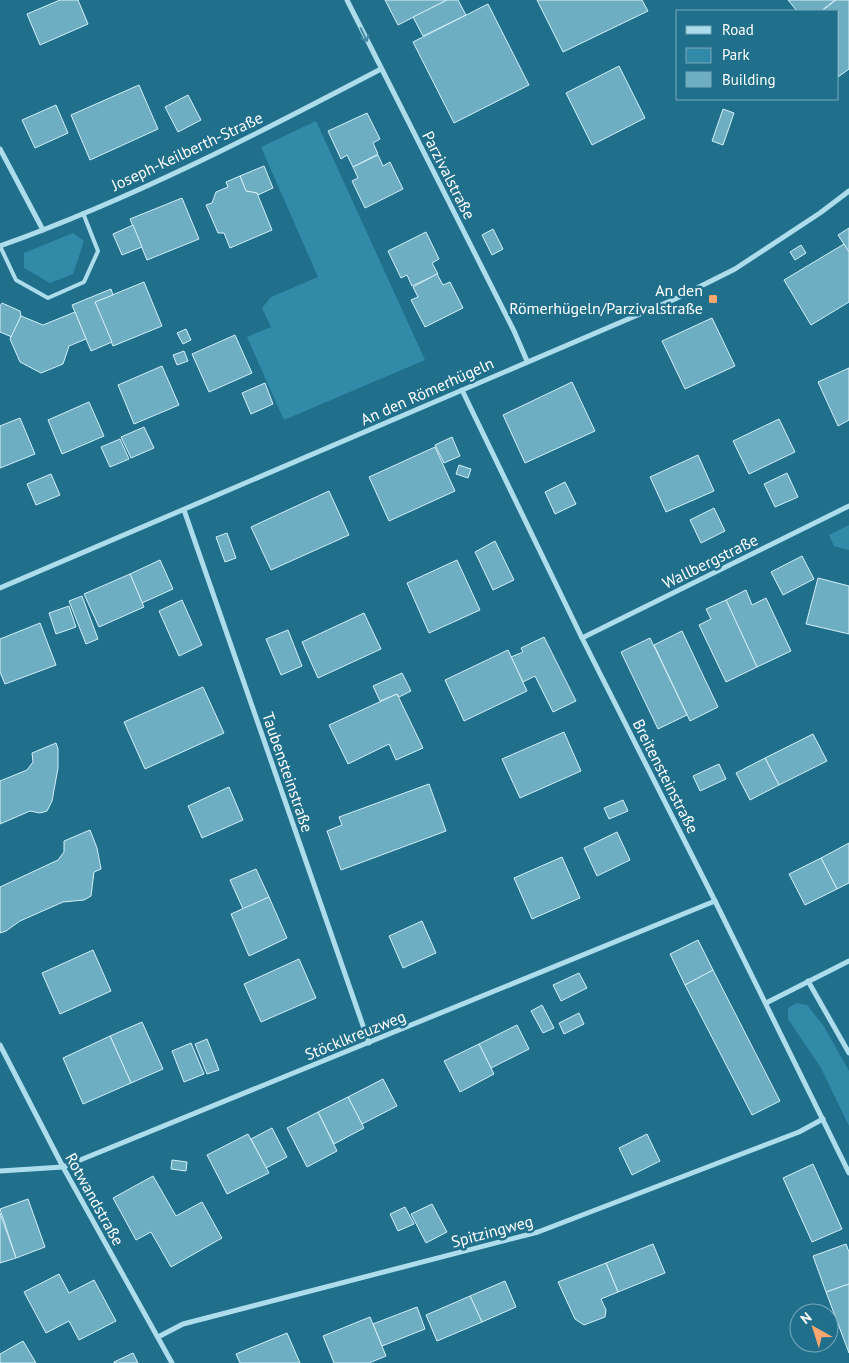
<svg xmlns="http://www.w3.org/2000/svg" width="849" height="1363" viewBox="0 0 849 1363" font-family="'PT Sans',sans-serif">
	<style>
		.green { fill: #318aa7 }
		.building { fill: #6eaec3; stroke: #d3eff8 }
		.lines { fill: none; stroke-linecap: round; stroke-linejoin: round }
		.lane { stroke: #addcec; stroke-width: 4 }
		.street { stroke: #addcec; stroke-width: 5 }
		.oneway { stroke: #438ba4 }
		.poi-dot { fill: #f9a76e; stroke: #20708c; stroke-width: 2 }
		.labels { text-anchor: middle; dominant-baseline: central; stroke-width: 5; stroke-linejoin: round; paint-order: stroke }
		.street-label { font-size: 16px; fill: #fff; stroke: #20708c }
		.poi-label { font-size: 16px; fill: #fff; stroke: #20708c; text-anchor: end }
	</style>
	<rect width="100%" height="100%" fill="#20708c"/>
	<g class="green">
		<path d="M316,121L425,360L284,420L247,337L271,327L262,308L271,297L318,277L261,147Z"/>
		<path d="M73,233L84,241L73,274L50,283L24,268V253Z"/>
		<path d="M849,525V550L834,546L829,535Z"/>
		<path d="M797,1003L807,1005L823,1025L849,1071V1126L821,1068L788,1019V1008Z"/>
	</g>
	<g class="building">
		<path d="M60,0H78L88,24L40,45L27,14Z"/>
		<path d="M385,0H447L398,25Z"/>
		<path d="M447,0H458L466,15L423,36L413,17Z"/>
		<path d="M537,0H642L648,11L563,52Z"/>
		<path d="M788,0H835L821,11H797Z"/>
		<path d="M836,0H849V69L838,77V11H822Z"/>
		<path d="M488,4L529,85L454,123L413,42Z"/>
		<path d="M619,66L645,118L592,145L566,93Z"/>
		<path d="M139,85L158,129L90,160L71,115Z"/>
		<path d="M188,95L201,120L178,132L165,107Z"/>
		<path d="M56,105L68,133L35,148L22,120Z"/>
		<path d="M723,109L734,113L723,145L712,141Z"/>
		<path d="M367,113L380,139L373,143L378,154L353,167L347,155L341,159L328,131Z"/>
		<path d="M378,155L383,166L390,162L403,189L365,208L352,181L358,178L353,167Z"/>
		<path d="M264,166L273,188L258,195L257,193L246,191L240,176Z"/>
		<path d="M240,176L246,191L257,193L272,230L230,248L224,233H218L206,205L212,203L216,192L228,187L226,182Z"/>
		<path d="M182,198L199,239L147,260L130,219Z"/>
		<path d="M133,225L142,247L122,255L113,234Z"/>
		<path d="M849,228V252L838,235Z"/>
		<path d="M493,229L503,249L492,255L482,235Z"/>
		<path d="M426,232L439,259L432,263L438,274L412,286L407,275L401,278L388,251Z"/>
		<path d="M844,244L849,252V302L811,325L784,280Z"/>
		<path d="M801,245L806,253L795,260L790,252Z"/>
		<path d="M437,274L443,285L450,282L463,308L425,327L411,300L418,297L413,287Z"/>
		<path d="M144,282L162,326L113,346L95,302Z"/>
		<path d="M111,289L113,295L95,302L112,342L91,351L72,305Z"/>
		<path d="M2,303L20,311L21,316L12,337L0,332V306Z"/>
		<path d="M75,312L86,339L69,346L63,364L41,373L20,362L10,339L21,316L43,325Z"/>
		<path d="M712,318L735,366L685,389L662,341Z"/>
		<path d="M186,329L191,340L183,344L177,333Z"/>
		<path d="M235,335L252,373L209,392L192,354Z"/>
		<path d="M184,351L188,361L177,365L173,355Z"/>
		<path d="M162,366L179,405L134,424L118,385Z"/>
		<path d="M849,368V420L838,426L818,382Z"/>
		<path d="M572,382L595,431L525,463L503,415Z"/>
		<path d="M265,383L273,404L251,414L242,393Z"/>
		<path d="M89,402L104,436L62,454L48,420Z"/>
		<path d="M20,418L35,454L0,468V426Z"/>
		<path d="M779,419L795,452L749,474L733,441Z"/>
		<path d="M144,427L154,448L131,458L121,437Z"/>
		<path d="M452,437L460,456L444,463L435,445Z"/>
		<path d="M120,439L129,459L110,467L101,447Z"/>
		<path d="M435,447L455,491L389,521L369,477Z"/>
		<path d="M698,455L714,491L666,512L650,477Z"/>
		<path d="M459,465L471,469L468,478L456,474Z"/>
		<path d="M787,473L798,497L775,507L764,484Z"/>
		<path d="M51,474L60,495L36,505L27,484Z"/>
		<path d="M565,482L576,504L555,514L545,492Z"/>
		<path d="M329,491L349,535L271,570L251,527Z"/>
		<path d="M714,508L725,531L701,543L690,520Z"/>
		<path d="M227,533L236,558L225,562L216,537Z"/>
		<path d="M495,541L514,580L493,590L475,552Z"/>
		<path d="M802,556L814,579L783,595L771,572Z"/>
		<path d="M160,560L173,589L142,603L130,574Z"/>
		<path d="M457,560L480,610L429,633L407,583Z"/>
		<path d="M130,574L144,607L99,627L84,594Z"/>
		<path d="M818,578L849,586V634L806,624Z"/>
		<path d="M746,590L752,605L766,598L791,651L757,667L726,600Z"/>
		<path d="M82,596L98,639L86,644L69,601Z"/>
		<path d="M182,600L202,645L179,656L159,611Z"/>
		<path d="M726,600L757,667L726,682L699,625L711,619L706,609Z"/>
		<path d="M69,606L76,627L56,634L49,613Z"/>
		<path d="M364,613L381,649L318,678L302,642Z"/>
		<path d="M40,623L56,665L5,684L0,672V639Z"/>
		<path d="M288,630L302,666L281,675L266,639Z"/>
		<path d="M682,631L718,707L690,721L654,645Z"/>
		<path d="M544,637L576,701L553,712L535,676L523,682L511,657L523,652L521,648Z"/>
		<path d="M650,638L687,715L658,729L621,652Z"/>
		<path d="M508,650L527,691L464,721L445,680Z"/>
		<path d="M402,673L411,691L399,697L397,694L380,701L373,686Z"/>
		<path d="M203,687L224,733L145,769L124,722Z"/>
		<path d="M397,694L423,748L396,760L389,744L348,764L329,725Z"/>
		<path d="M564,732L581,771L520,798L502,759Z"/>
		<path d="M813,734L827,761L779,785L765,758Z"/>
		<path d="M56,743L58,749V768L52,801L47,811L40,813L30,811L0,824V781L27,770L33,762L32,753Z"/>
		<path d="M765,758L779,785L750,800L736,773Z"/>
		<path d="M719,764L726,779L700,791L693,776Z"/>
		<path d="M429,784L446,831L341,870L327,831L342,825L339,817Z"/>
		<path d="M229,787L243,820L202,838L188,806Z"/>
		<path d="M623,800L628,811L609,819L604,808Z"/>
		<path d="M90,830L97,848L101,869L94,872L91,896L84,900L63,902L20,921L6,931L0,933V887L58,860L64,852V841Z"/>
		<path d="M617,832L630,860L597,876L584,848Z"/>
		<path d="M849,843V883L837,889L821,858Z"/>
		<path d="M562,857L580,898L532,919L514,878Z"/>
		<path d="M821,858L837,889L805,905L789,874Z"/>
		<path d="M256,869L269,897L243,909L230,880Z"/>
		<path d="M269,897L287,938L249,956L231,914Z"/>
		<path d="M422,921L436,953L403,968L389,936Z"/>
		<path d="M698,940L713,970L685,985L670,954Z"/>
		<path d="M93,950L111,991L60,1014L42,973Z"/>
		<path d="M299,959L316,998L261,1022L244,984Z"/>
		<path d="M713,970L780,1101L752,1115L685,985Z"/>
		<path d="M579,973L587,988L561,1001L553,985Z"/>
		<path d="M542,1005L554,1028L543,1033L531,1011Z"/>
		<path d="M579,1013L584,1024L564,1034L559,1023Z"/>
		<path d="M142,1022L163,1069L131,1083L110,1036Z"/>
		<path d="M517,1025L529,1049L491,1068L479,1044Z"/>
		<path d="M110,1036L131,1083L83,1104L63,1058Z"/>
		<path d="M207,1039L219,1070L207,1074L195,1044Z"/>
		<path d="M191,1043L204,1074L184,1082L172,1051Z"/>
		<path d="M479,1044L494,1074L460,1092L444,1061Z"/>
		<path d="M383,1079L397,1106L362,1124L348,1097Z"/>
		<path d="M348,1097L364,1128L334,1144L318,1112Z"/>
		<path d="M318,1112L337,1151L307,1167L287,1128Z"/>
		<path d="M272,1128L287,1157L266,1168L251,1139Z"/>
		<path d="M248,1134L269,1173L227,1194L207,1155Z"/>
		<path d="M647,1134L660,1161L632,1175L619,1148Z"/>
		<path d="M172,1160L187,1162L186,1171L171,1169Z"/>
		<path d="M813,1164L842,1229L812,1242L783,1178Z"/>
		<path d="M153,1176L176,1216L202,1202L222,1238L171,1267L151,1232L136,1240L113,1198Z"/>
		<path d="M28,1199L45,1247L16,1258L0,1209Z"/>
		<path d="M432,1204L447,1232L426,1243L411,1214Z"/>
		<path d="M405,1207L414,1224L398,1231L390,1214Z"/>
		<path d="M0,1213L16,1258L0,1263Z"/>
		<path d="M653,1244L665,1273L618,1292L606,1263Z"/>
		<path d="M846,1244L849,1252V1284L826,1292L813,1256Z"/>
		<path d="M606,1263L618,1292L601,1299L606,1310L605,1317L584,1325L575,1319L558,1282Z"/>
		<path d="M59,1274L69,1293L94,1280L116,1321L79,1340L69,1321L46,1333L24,1292Z"/>
		<path d="M505,1281L516,1307L482,1322L470,1296Z"/>
		<path d="M849,1284V1353L826,1292Z"/>
		<path d="M470,1296L482,1322L437,1341L426,1315Z"/>
		<path d="M417,1307L425,1329L382,1346L373,1324Z"/>
		<path d="M370,1317L386,1356L369,1363H334L323,1336Z"/>
		<path d="M287,1333L300,1363H240L236,1354Z"/>
		<path d="M23,1341L36,1363H0V1354Z"/>
		<path d="M133,1353L138,1363H114V1362Z"/>
	</g>
	<g class="lines">
		<path class="lane" d="M0,246L16,280L48,298L84,282L98,251L83,213"/>
		<g class="street">
			<path d="M347,0L514,331L527,361"/>
			<path d="M0,149L43,230"/>
			<path d="M0,246C132,199 257,134 381,69"/>
			<path d="M462,390L582,638L715,901L849,1173"/>
			<path d="M184,510L369,1043"/>
			<path d="M0,588L675,299L735,269L820,213L849,191"/>
			<path d="M582,638L849,506"/>
			<path d="M808,981L849,1053"/>
			<path d="M766,1003L849,961"/>
			<path d="M0,1045L63,1167L172,1363"/>
			<path d="M0,1171L63,1167L715,901"/>
			<path d="M158,1337L183,1324L538,1232L799,1132L823,1119"/>
		</g>
	</g>
	<defs><path id="oneway-shaft" d="M-6 0H5M1.5-3L5.5 0L1.5 3" fill="none" stroke-width="1.6" stroke-linecap="round" stroke-linejoin="round" transform="scale(1.25)"/></defs>
	<use class="oneway" href="#oneway-shaft" transform="translate(364 35) rotate(64)"/>
	<rect class="poi-dot" x="708" y="294" width="10" height="10" rx="2.5"/>
	<g class="labels">
		<g class="street-label">
			<text transform="translate(187 151) rotate(-25)">Joseph-Keilberth-Straße</text>
			<text transform="translate(449 175) rotate(63)">Parzivalstraße</text>
			<text transform="translate(427 391) rotate(-24)">An den Römerhügeln</text>
			<text transform="translate(710 561) rotate(-26)">Wallbergstraße</text>
			<text transform="translate(288 772) rotate(71)">Taubensteinstraße</text>
			<text transform="translate(666 776) rotate(63)">Breitensteinstraße</text>
			<text transform="translate(355 1035) rotate(-22)">Stöcklkreuzweg</text>
			<text transform="translate(95 1199) rotate(61)">Rotwandstraße</text>
			<text transform="translate(492 1231) rotate(-15)">Spitzingweg</text>
		</g>
		<g class="poi-label">
			<text x="703" y="290">An den<tspan x="703" dy="18">Römerhügeln/Parzivalstraße</tspan></text>
		</g>
	</g>
	<rect x="676" y="10" width="162" height="90" fill="#20708c" stroke="#79a9ba"/>
	<rect x="686" y="26" width="25" height="8" fill="#addcec" stroke="#79a9ba"/>
	<text x="722" y="35" font-size="15" fill="#ffffff">Road</text>
	<rect x="686" y="48" width="25" height="15" fill="#318aa7" stroke="#79a9ba"/>
	<text x="722" y="60" font-size="15" fill="#ffffff">Park</text>
	<rect x="686" y="72" width="25" height="15" fill="#6eaec3" stroke="#79a9ba"/>
	<text x="722" y="85" font-size="15" fill="#ffffff">Building</text>
	<g transform="translate(814 1328) rotate(321)"><circle r="24" fill="#20708c" stroke="#79a9ba"/>
	<path d="M0-4L9 19L0 12L-9 19Z" fill="#f9a76e"/>
	<text y="-8" font-size="14" font-weight="bold" text-anchor="middle" fill="#ffffff">N</text>
	</g>
</svg>
